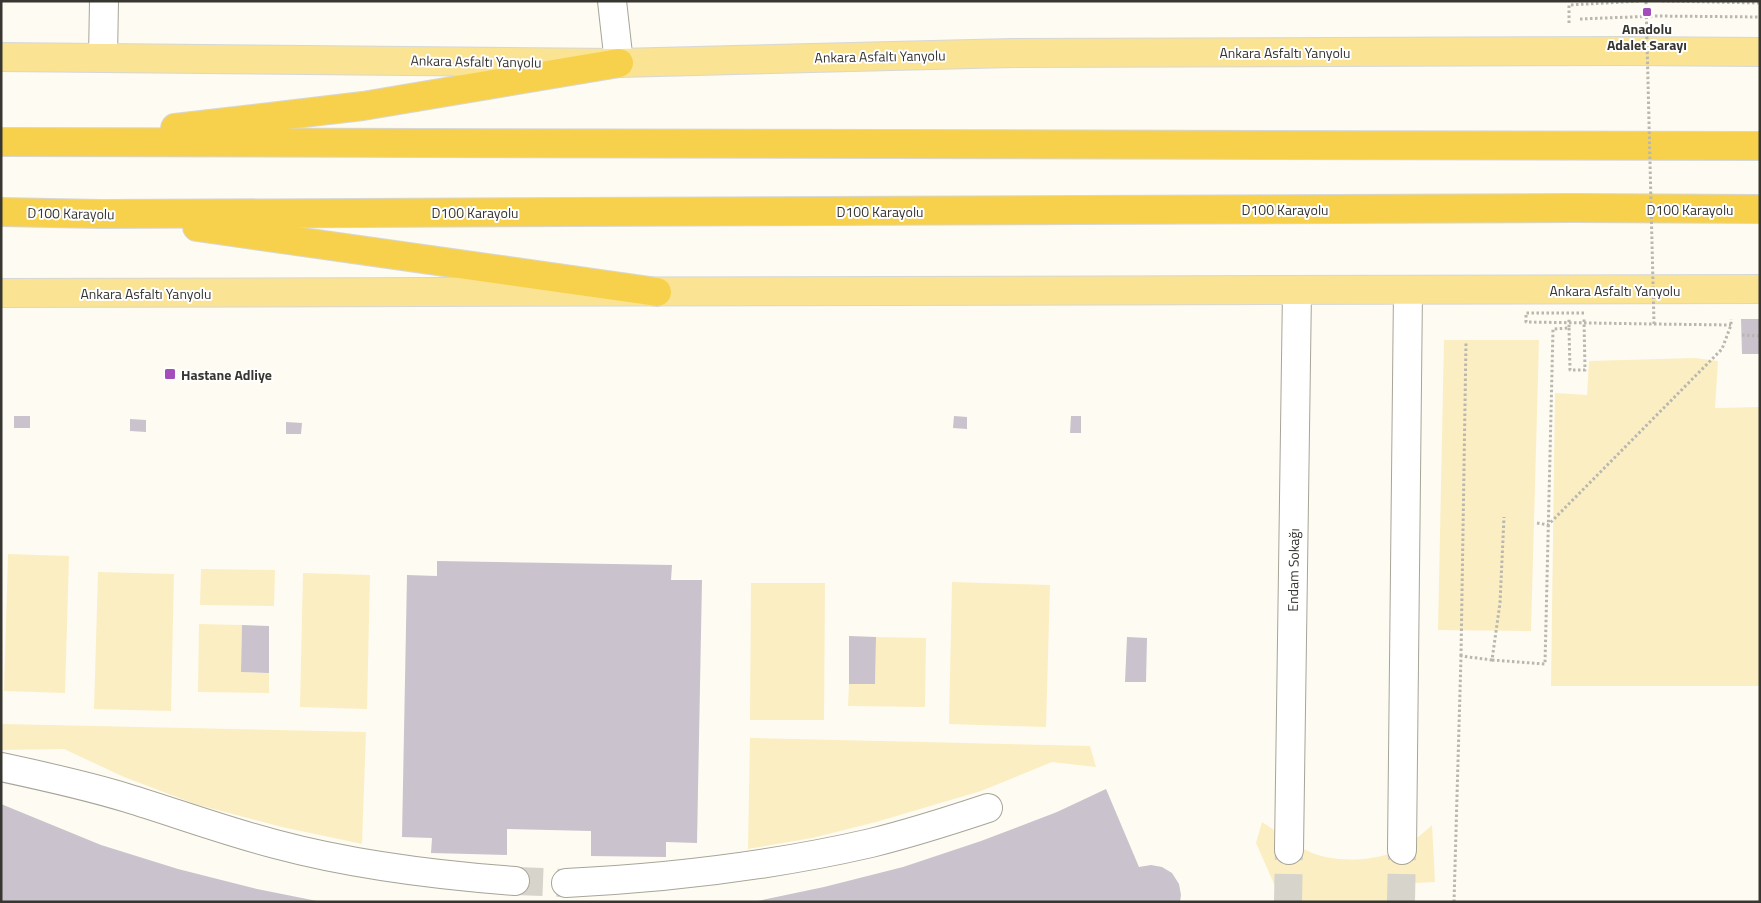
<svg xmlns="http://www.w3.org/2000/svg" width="1761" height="903" viewBox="0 0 1761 903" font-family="'Titillium Web',sans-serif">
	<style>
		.green { fill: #fbeec3 }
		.building { fill: #cac2cc }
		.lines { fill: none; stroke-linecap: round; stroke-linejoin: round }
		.minor-tunnel { stroke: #d6d4cb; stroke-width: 28; stroke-dasharray: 28 14; stroke-linecap: butt }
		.minor-casing { stroke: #a7a498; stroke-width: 30 }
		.major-casing { stroke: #d7d7d6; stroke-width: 30 }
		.highway-casing { stroke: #d7d7d6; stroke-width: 30 }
		.path { stroke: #b9b7af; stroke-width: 3; stroke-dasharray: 2.5 2.5; stroke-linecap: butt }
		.minor { stroke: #fff; stroke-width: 28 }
		.major { stroke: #fae393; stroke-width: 28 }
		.highway { stroke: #f7d14b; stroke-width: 28 }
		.path-bridge { stroke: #b9b7af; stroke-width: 3; stroke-dasharray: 2.5 2.5; stroke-linecap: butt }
		.poi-dot { fill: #a44ebb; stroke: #fff; stroke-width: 2 }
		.labels { text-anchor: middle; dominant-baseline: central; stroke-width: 4; stroke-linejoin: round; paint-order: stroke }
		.poi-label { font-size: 14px; font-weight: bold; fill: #373631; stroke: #fff }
		.street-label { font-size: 14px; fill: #373631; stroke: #fff }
	</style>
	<rect width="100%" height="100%" fill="#fefbf2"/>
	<g class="green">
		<path d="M1444,340H1539L1531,631L1438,630Z"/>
		<path d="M1695,358L1718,361L1715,408L1760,407V686H1551L1555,393L1587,395L1589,361Z"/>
		<path d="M8,554L69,556L65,693L4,691Z"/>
		<path d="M201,569L275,570L274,606L200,605Z"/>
		<path d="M98,572L174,574L171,711L94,709Z"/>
		<path d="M303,573L370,575L367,709L300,707Z"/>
		<path d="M952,582L1050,585L1046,727L949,724Z"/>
		<path d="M751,583H825L824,720H750Z"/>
		<path d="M199,624L242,625L241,672L269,673V693L198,692Z"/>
		<path d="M876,637L926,638L925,707L848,706L849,684H875Z"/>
		<path d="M1,724L366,732L362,844L282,827L195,804L124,777L64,749L1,750Z"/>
		<path d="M750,738L1090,746L1096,767L1052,762L981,791L876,822L812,838L748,849Z"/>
		<path d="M1262,822C1276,831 1289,841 1304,849C1328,863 1369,862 1394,852C1409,846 1421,835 1432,825L1435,882L1414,883L1413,902H1282L1256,843Z"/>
	</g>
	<g class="building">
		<path d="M1741,319H1760V354H1742Z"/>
		<rect x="14" y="416" width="16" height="12"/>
		<path d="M954,416L967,417V429L953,428Z"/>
		<path d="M1071,416H1081V433H1070Z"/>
		<path d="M130,419L146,420V432L130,431Z"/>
		<path d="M286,422L302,423L301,434H286Z"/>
		<path d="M437,561L672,565L671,580H702L697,843L666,842V857L591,856V831L507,829V855L431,853L432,838L402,837L407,575L437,576Z"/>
		<path d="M242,625L269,626V673L241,672Z"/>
		<path d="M849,636L876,637L875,684H849Z"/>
		<path d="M1127,637L1147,638L1146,682H1125Z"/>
		<path d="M1106,789L1139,867L1151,865L1162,867L1172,873L1179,884L1181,895L1180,902H753L824,887L903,867L981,841L1057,812Z"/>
		<path d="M1,804L101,845L178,869L257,889L322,902H1Z"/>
	</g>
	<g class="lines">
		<g class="minor-tunnel">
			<path d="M515,881L566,883"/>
			<path d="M1288,902L1289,850"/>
			<path d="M1401,902L1402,850"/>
		</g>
		<g class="minor-casing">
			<g id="minor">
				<path d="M612,1L619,63"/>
				<path d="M103,58L104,1"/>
				<path d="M1,767C43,776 85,785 127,798C176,813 225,831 275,844C353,865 434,875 515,881"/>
				<path d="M1289,850L1297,290"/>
				<path d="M1402,850L1408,290"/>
				<path d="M566,883C669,878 771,866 871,843C911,833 949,821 988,808"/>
			</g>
		</g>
		<g class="major-casing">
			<g id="major">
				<path d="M1,57L619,63L1012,53L1626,51L1760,52"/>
				<path d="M1,293L1760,289"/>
			</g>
		</g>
		<g class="highway-casing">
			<g id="highway">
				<path d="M175,128L363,106L619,63"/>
				<path d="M1,142L1760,146"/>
				<path d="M1,212L101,214L1573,208L1760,209"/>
				<path d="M197,227L657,292"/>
			</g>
		</g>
		<g class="path">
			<path d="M1662,1L1760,3"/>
			<path d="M1580,19L1656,16L1760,17"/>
			<path d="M1569,23V5L1641,1"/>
			<path d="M1654,324L1731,325"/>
			<path d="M1569,328L1570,370H1585L1584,319"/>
			<path d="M1742,335L1760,336"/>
			<path d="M1537,523L1548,525L1722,349L1731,325V319"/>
			<path d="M1461,656L1466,342"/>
			<path d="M1492,660L1545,664L1553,329L1569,328V318"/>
			<path d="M1454,902L1461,656L1492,660L1500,603L1504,517"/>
		</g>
		<use href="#minor" class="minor"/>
		<use href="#major" class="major"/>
		<use href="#highway" class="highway"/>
		<path class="path-bridge" d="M1584,313H1526V322L1654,324L1646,1"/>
	</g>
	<g class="poi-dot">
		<rect x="1642" y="7" width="10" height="10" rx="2.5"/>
		<rect x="164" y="368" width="12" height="12" rx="2.5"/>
	</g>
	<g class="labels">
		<g class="poi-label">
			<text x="1647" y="28">Anadolu<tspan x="1647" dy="16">Adalet Sarayı</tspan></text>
			<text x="181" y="374" text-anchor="start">Hastane Adliye</text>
		</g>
		<g class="street-label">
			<text x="1285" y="52">Ankara Asfaltı Yanyolu</text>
			<text transform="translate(880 56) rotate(-1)">Ankara Asfaltı Yanyolu</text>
			<text transform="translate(476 61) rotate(1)">Ankara Asfaltı Yanyolu</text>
			<text x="1285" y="209">D100 Karayolu</text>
			<text x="1690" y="209">D100 Karayolu</text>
			<text x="880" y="211">D100 Karayolu</text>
			<text x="475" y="212">D100 Karayolu</text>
			<text transform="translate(71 213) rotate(1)">D100 Karayolu</text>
			<text x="1615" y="290">Ankara Asfaltı Yanyolu</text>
			<text x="146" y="293">Ankara Asfaltı Yanyolu</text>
			<text transform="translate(1293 570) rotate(-89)">Endam Sokağı</text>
		</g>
	</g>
	<rect width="1761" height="903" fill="none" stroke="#373631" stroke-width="5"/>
</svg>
